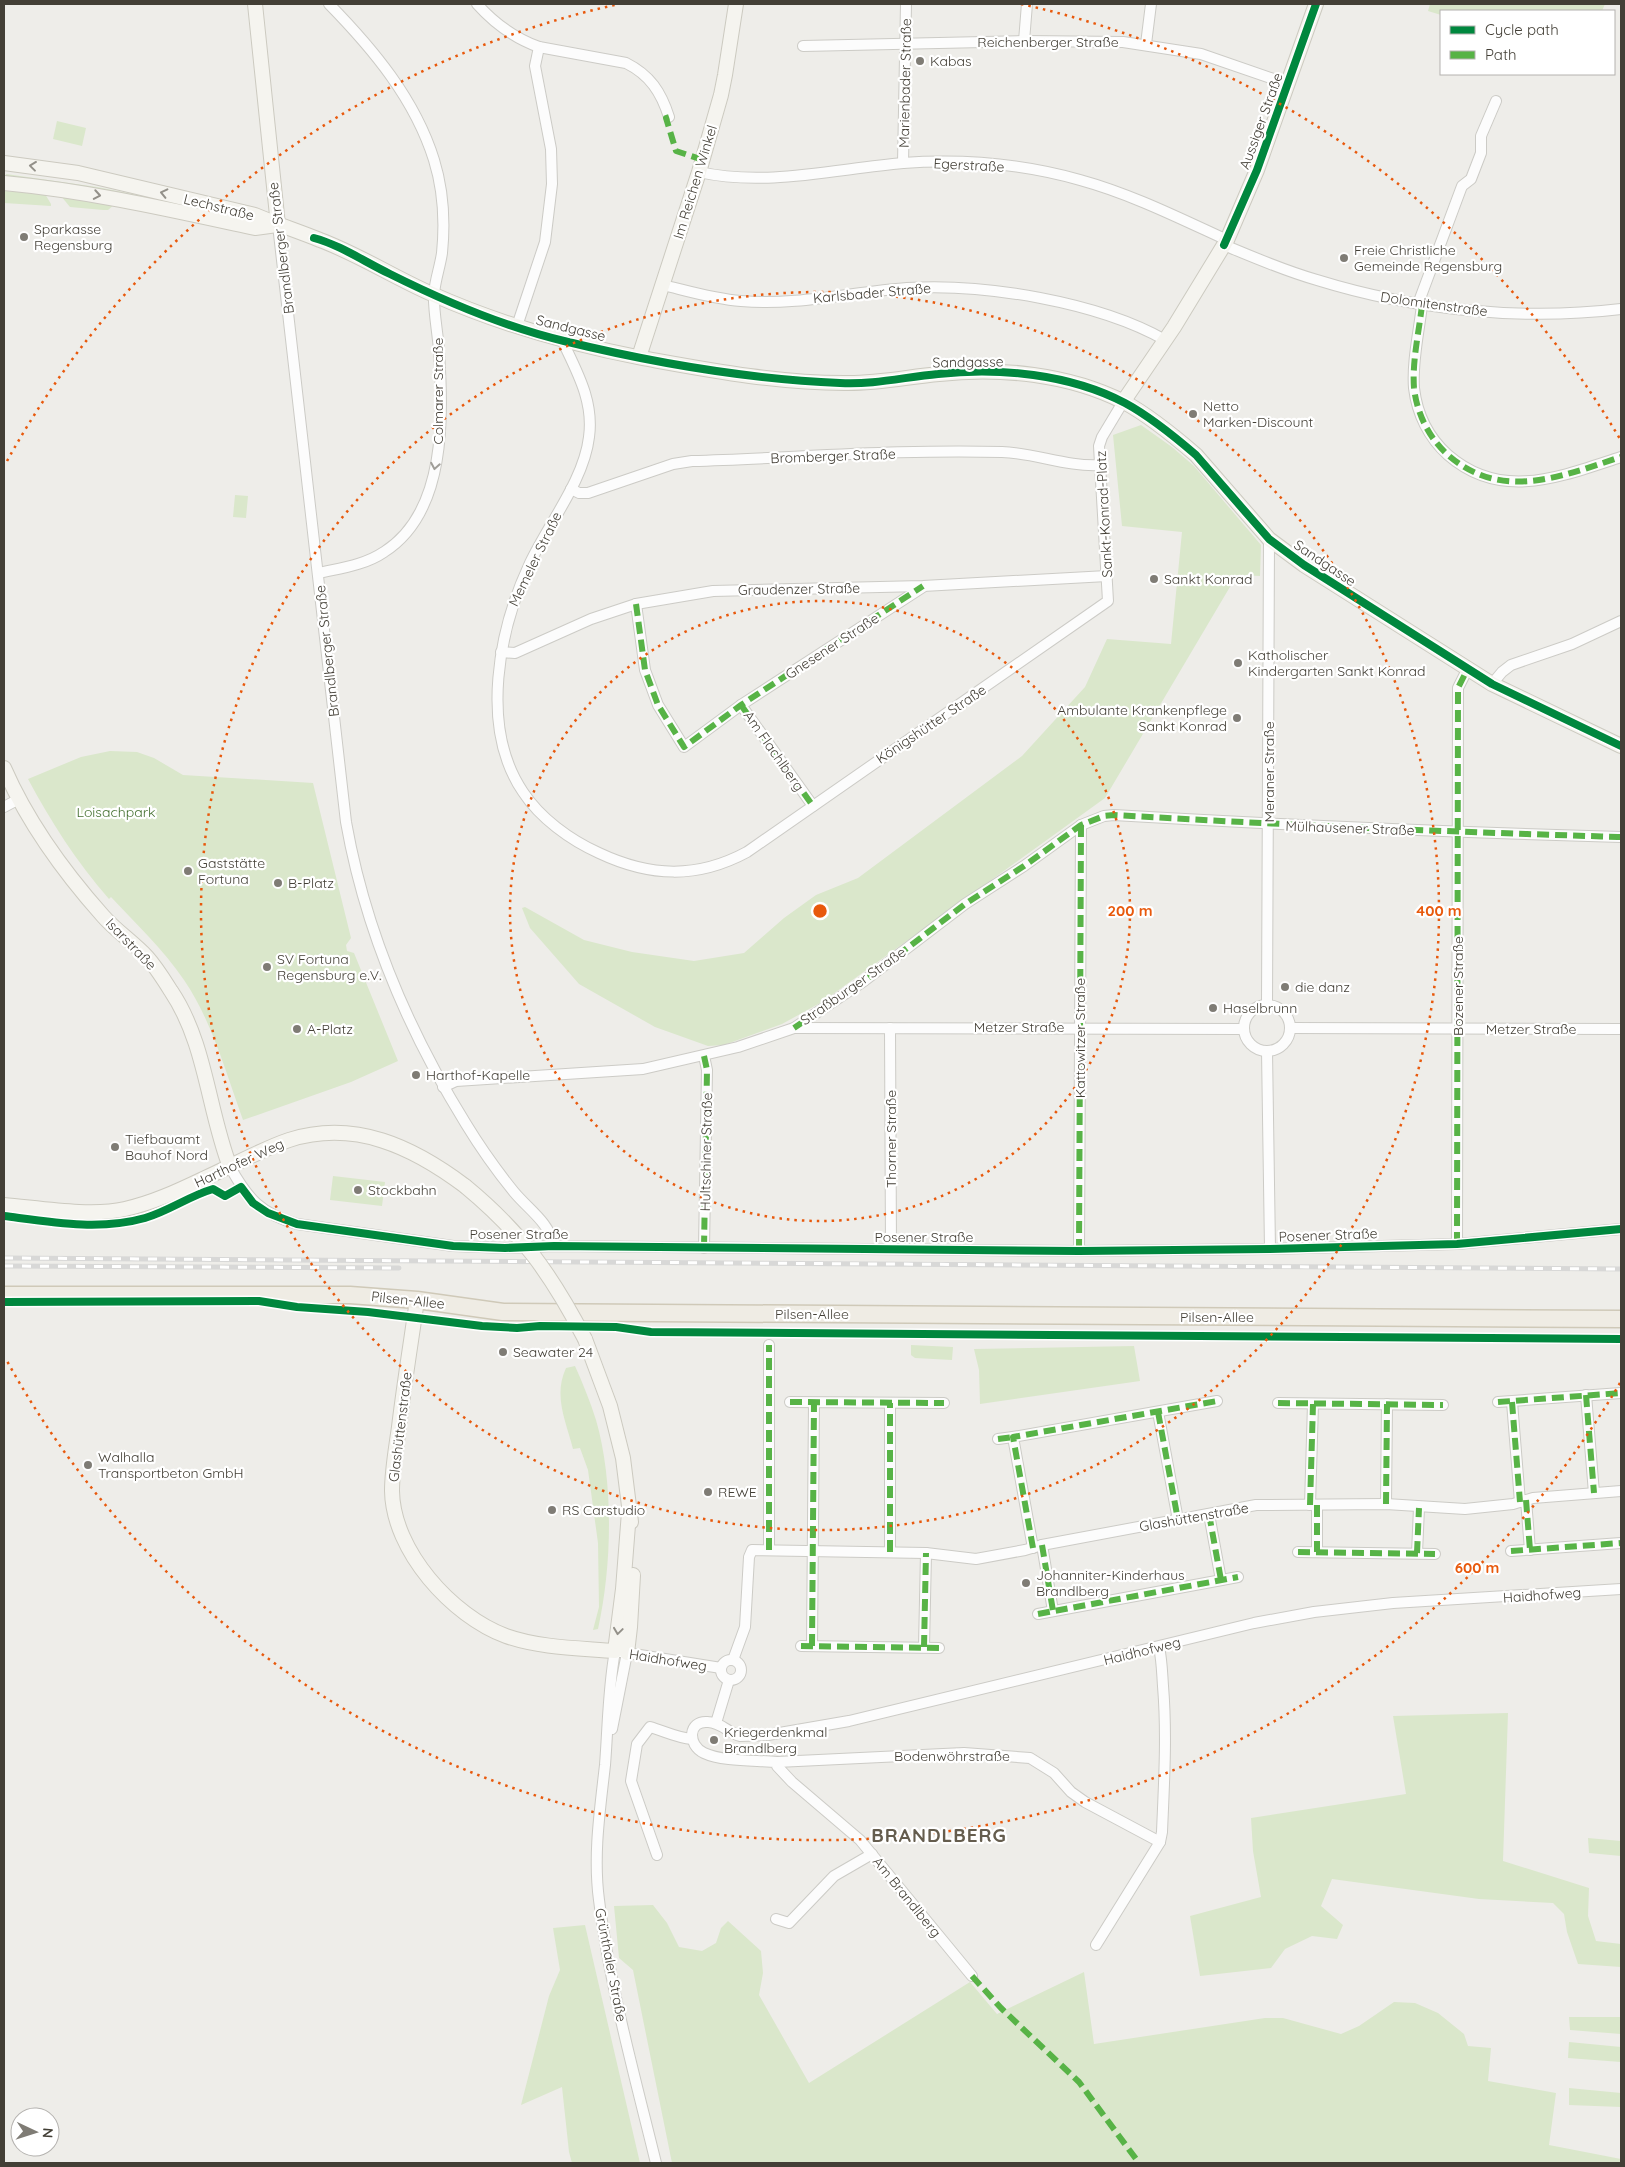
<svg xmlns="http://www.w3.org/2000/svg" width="1625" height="2167" viewBox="0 0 1625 2167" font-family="Quicksand,sans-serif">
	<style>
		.green { fill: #dae7cb }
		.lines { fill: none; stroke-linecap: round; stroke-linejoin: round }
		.street-casing { stroke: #cccbc6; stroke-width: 12 }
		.secondary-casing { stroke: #cccac0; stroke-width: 16 }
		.primary-casing { stroke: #cfc9b8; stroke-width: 19 }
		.street { stroke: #fcfcfc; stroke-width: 10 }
		.secondary { stroke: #f5f4ef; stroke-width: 14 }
		.primary { stroke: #efece4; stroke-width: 16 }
		.rail-casing { stroke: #d8d8d7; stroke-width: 5 }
		.rail { stroke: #fff; stroke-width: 3; stroke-dasharray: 9; stroke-linecap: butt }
		.secondary-bridge-casing { stroke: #cccac0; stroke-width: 16; stroke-linecap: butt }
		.secondary-bridge { stroke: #f5f4ef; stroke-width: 14 }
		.quiet { stroke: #57b346; stroke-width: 6; stroke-dasharray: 12 6; stroke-linecap: butt }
		.cycleway-casing { stroke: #fff; stroke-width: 11 }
		.cycleway { stroke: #00873e; stroke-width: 8 }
		.oneway { stroke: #939089 }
		.oneway2 { stroke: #a09e99 }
		.ring { fill: none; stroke: #e8590c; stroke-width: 2.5; stroke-dasharray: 2.5 5 }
		.poi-dot { fill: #7f7c75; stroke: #fff; stroke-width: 2 }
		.labels { text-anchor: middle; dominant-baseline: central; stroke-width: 4.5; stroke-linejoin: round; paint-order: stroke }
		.street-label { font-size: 14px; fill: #433f36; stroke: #fff }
		.poi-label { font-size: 14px; fill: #433f36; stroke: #fff; text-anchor: start }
		.park-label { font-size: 14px; fill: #436f2f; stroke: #fff }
		.district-label { font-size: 19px; font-weight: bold; letter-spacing: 1px; fill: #655d4e; stroke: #fff }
		.centre { fill: #e8590c; stroke: #fff; stroke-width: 2.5 }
		.ring-label { font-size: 15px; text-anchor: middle; font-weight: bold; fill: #e8590c; stroke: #fff; stroke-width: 4.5; stroke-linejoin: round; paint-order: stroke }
	</style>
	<rect width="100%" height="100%" fill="#eeede9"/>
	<g class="green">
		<path d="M1430,4H1605L1602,11H1441V15L1428,11Z"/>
		<path d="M57,121L86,128L82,146L53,139Z"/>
		<path d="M6,174L97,187L194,206H186L5,178Z"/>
		<path d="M4,191L45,194L51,204V206L4,203Z"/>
		<path d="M61,196L115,204L108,210H103L70,207Z"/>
		<path d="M1141,425L1172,447L1194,466L1261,545L1260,576L1237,575L1105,798L822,1002L782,1024L724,1045L708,1046L655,1027L579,984L530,928L522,908L525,907L584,940L632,952L694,961L744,953L784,918L816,895L858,878L1022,756L1085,687L1107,639L1171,644L1182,532L1122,526L1113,435Z"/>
		<path d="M235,495L248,496L246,518L233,517Z"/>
		<path d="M110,751L137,752L154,758L183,775L313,783L351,938L346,945L347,951L354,953L398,1061L351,1082L243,1120C226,1073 212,1021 184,980C163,949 136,924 111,897L109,899C76,861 51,822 28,779L81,757Z"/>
		<path d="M333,1176L385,1182L382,1206L330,1200Z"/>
		<path d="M911,1345L953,1347L952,1360L915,1358L911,1355Z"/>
		<path d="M1134,1346L1140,1381L980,1404L979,1370L974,1349Z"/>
		<path d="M575,1366C583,1384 590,1401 596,1420C614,1482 612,1566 598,1629L593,1630L599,1607L598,1543L588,1470L580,1448L573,1449C566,1421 553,1396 566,1368Z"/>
		<path d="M1508,1713L1503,1861L1589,1888L1588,1916L1596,1941L1621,1944V1967L1578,1964L1567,1932L1564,1914L1553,1903L1479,1899L1332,1879L1321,1906L1343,1925L1337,1939L1312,1936L1285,1949L1271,1968L1200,1976L1190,1916L1261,1897L1253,1851L1251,1818L1406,1794L1393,1716Z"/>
		<path d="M1588,1838L1621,1841V1856L1589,1853Z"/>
		<path d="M653,1905L667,1923L679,1947L702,1951L716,1943L721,1928L728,1921L761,1951L763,1973L759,1995L809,2083L970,1982L997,2014L1084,1972L1094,2044L1265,2018H1283L1341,2034L1359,2026L1394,2002L1415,2003L1438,2013L1464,2034L1468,2046L1491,2048L1488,2081L1556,2093L1549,2145L1621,2159V2163H672L633,1970L619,1958L614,1906Z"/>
		<path d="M585,1925L640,2163H572L569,2152L562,2087L521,2105L549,1996L560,1970L553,1928Z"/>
		<path d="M1569,2017H1621V2034L1570,2030Z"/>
		<path d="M1569,2042L1621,2047V2062L1568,2058Z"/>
		<path d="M1569,2088L1621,2093V2107L1569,2105Z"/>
	</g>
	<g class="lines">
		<g class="street-casing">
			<g id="street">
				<path d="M477,4C494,23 514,38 539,47L626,63C650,75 661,92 669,117"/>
				<path d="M1024,41L1027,4"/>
				<path d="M1146,44L1151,4"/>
				<path d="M803,46L1024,41L1123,42L1201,54L1288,84"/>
				<path d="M903,163L906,4"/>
				<path d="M699,172C766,187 835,169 903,163C961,159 1024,164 1080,180C1131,194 1179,218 1227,240"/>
				<path d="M278,225L346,822C365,929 409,1032 466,1124C480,1147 497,1171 514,1192C529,1210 549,1222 554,1246"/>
				<path d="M1224,245C1255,258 1285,271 1317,280C1414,310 1520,321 1621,309"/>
				<path d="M663,285C688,291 714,299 741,301C796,306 852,292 907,288C984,283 1098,302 1165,340"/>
				<path d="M1418,304L1462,186L1471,179L1481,153V136L1496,101"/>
				<path d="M1422,305C1419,332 1412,361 1414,388C1417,414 1429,438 1448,455C1502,502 1562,476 1621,457"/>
				<path d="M517,326L545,242L552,184L551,149L535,66L539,47"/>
				<path d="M562,340C577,372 594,401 589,437C584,480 549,523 530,563C499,629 479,727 523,792C540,818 570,840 599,853C650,877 697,879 747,852L1108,601L1099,446L1102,437L1123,402"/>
				<path d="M571,489L579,493H588L673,464L692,461C795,458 899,449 1002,452C1035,453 1067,467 1100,465"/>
				<path d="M319,573C341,568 365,565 384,552C447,512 443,416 439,351C438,334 433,309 434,294C435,280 440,267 442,253C445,223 443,189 434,160C415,99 373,49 329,4"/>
				<path d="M636,604L645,670L658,705L684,747L741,705L923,587"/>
				<path d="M501,652L515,653L591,619L636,604L713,591L923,586L1107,576"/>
				<path d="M1492,684L1502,672L1511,665L1572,644L1621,621"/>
				<path d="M741,705L813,806"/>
				<path d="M4,807L19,799"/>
				<path d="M1267,1005L1269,539"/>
				<circle cx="1267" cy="1028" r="23"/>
				<path d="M794,1028L1244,1029"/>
				<path d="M890,1028L891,1249"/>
				<path d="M1291,1028L1621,1029"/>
				<path d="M1267,1051L1270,1249"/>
				<path d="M704,1056L707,1070L704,1248"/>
				<path d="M443,1087L456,1081L643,1069L738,1047L794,1028L864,981L965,904L1024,866L1081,825L1104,816L1114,815C1283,825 1452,832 1621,837"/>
				<path d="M230,1167C248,1199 261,1214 297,1224L453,1246L505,1248L554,1246L1079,1251L1270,1249L1457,1244L1621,1229"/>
				<path d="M1457,1244L1458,688L1467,670"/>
				<path d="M1079,1251L1081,825"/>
				<path d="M1586,1395L1594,1493"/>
				<path d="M790,1402L944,1403"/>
				<path d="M1498,1402L1621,1393"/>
				<path d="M1512,1402L1520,1502"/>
				<path d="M1278,1403L1443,1405"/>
				<path d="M1158,1412L1178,1520"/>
				<path d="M998,1439L1013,1437"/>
				<path d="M1526,1500L1530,1550"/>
				<path d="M1386,1504L1387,1404"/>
				<path d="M1310,1505L1313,1404"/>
				<path d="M1317,1505V1552"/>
				<path d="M1209,1514L1221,1580"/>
				<path d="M1042,1545L1053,1611"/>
				<path d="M1033,1548L1013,1437L1217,1401"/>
				<path d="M769,1550V1345"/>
				<path d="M1511,1551L1621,1543"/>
				<path d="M890,1552V1403"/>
				<path d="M1298,1552L1435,1554"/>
				<path d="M1417,1553L1419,1508"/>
				<path d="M1038,1614L1238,1577"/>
				<path d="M801,1646L939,1648"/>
				<path d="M812,1646L814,1403"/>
				<path d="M924,1647L926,1553"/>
				<path d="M733,1660L745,1627L749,1557L752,1550L926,1553L976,1559L1025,1550L1042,1545L1256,1505L1386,1504L1465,1509L1513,1504L1533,1498L1621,1491"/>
				<circle cx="731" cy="1670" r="10"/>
				<path d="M716,1723L729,1680"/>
				<path d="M612,1729L627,1653"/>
				<path d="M777,1762L964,1753L1030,1758L1054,1773L1071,1792L1085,1802L1160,1842"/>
				<path d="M657,1855L631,1781L637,1744L650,1727C664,1731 677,1738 692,1739"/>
				<path d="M776,1919L789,1923L834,1876L872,1854"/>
				<path d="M1096,1945L1160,1842L1162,1832C1164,1783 1167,1735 1163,1686C1162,1672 1162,1661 1159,1647"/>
				<path d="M972,1976L860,1840L792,1782L777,1766V1762C756,1760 723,1762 704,1753C687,1745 688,1720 708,1722C720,1722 729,1733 740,1736L768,1735L849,1721L1254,1623L1314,1612L1393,1603L1621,1589"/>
				<path d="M656,2163C635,2077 610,1988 599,1900C593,1855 600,1810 605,1765C608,1727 608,1689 615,1651L721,1668"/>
			</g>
		</g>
		<g class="secondary-casing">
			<g id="secondary">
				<path d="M255,4L278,225"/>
				<path d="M4,163L78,173L255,215C276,224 298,231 320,240C358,254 395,278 432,294C499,324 570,344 642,358C709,370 776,383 844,383C876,384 907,377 939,374C999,367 1069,374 1124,402C1150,416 1174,436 1196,455L1269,539L1304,565L1492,684L1621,746"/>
				<path d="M4,183C89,191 172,210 255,228L277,225"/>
				<path d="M639,357L699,172L721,95L725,75L736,4"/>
				<path d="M1123,402L1174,327L1227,240L1257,170L1316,4"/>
				<path d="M4,768C28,823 63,871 103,916C116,931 133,942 147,957C156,967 164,980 171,991C206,1043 208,1110 230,1167"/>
				<path d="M4,1205C39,1208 91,1217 125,1209C152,1203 178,1191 203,1179C230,1167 262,1149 289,1140C355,1119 413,1147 465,1186"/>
				<path d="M417,1300C411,1342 404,1385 399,1427C396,1449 392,1470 392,1491C393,1551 452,1616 506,1636C540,1648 579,1648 615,1651L623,1589L629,1512"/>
				<path d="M585,1339L610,1406L623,1458L631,1522"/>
				<path d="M627,1653L630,1627L633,1575"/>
			</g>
		</g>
		<g class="primary-casing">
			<path id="primary" d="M4,1295H350L417,1300L503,1312L1621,1319"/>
		</g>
		<use href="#street" class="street"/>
		<use href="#secondary" class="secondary"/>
		<use href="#primary" class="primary"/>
		<g class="rail-casing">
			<g id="rail">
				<path d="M4,1258L1621,1269"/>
				<path d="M4,1266L399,1268"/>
			</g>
		</g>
		<use href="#rail" class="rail"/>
		<g class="secondary-bridge-casing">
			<path id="secondary-bridge" d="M465,1186C522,1233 551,1274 585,1339"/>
		</g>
		<use href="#secondary-bridge" class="secondary-bridge"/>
		<g class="quiet">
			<path d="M669,117L666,118L676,151L703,160"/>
			<path d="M1422,305C1419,332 1412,361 1414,388C1417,414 1429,438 1448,455C1502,502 1562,476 1621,457"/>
			<path d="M636,604L645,670L658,705L684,747L741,705L923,586"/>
			<path d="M741,705L813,806"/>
			<path d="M794,1028L864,981L965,904L1024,866L1081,825L1104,816L1114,815C1283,825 1452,832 1621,837"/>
			<path d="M704,1056L707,1070L704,1248"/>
			<path d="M1457,1244L1458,688L1467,670"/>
			<path d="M1079,1251L1081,825"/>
			<path d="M1586,1395L1594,1493"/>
			<path d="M790,1402L944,1403"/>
			<path d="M1498,1402L1621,1393"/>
			<path d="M1512,1402L1520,1502"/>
			<path d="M1278,1403L1443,1405"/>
			<path d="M1158,1412L1178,1520"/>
			<path d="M998,1439L1013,1437"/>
			<path d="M1526,1500L1530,1550"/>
			<path d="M1386,1504L1387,1404"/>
			<path d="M1310,1505L1313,1404"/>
			<path d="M1317,1505V1552"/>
			<path d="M1209,1514L1221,1580"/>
			<path d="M1042,1545L1053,1611"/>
			<path d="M1033,1548L1013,1437L1217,1401"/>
			<path d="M769,1550V1345"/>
			<path d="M1511,1551L1621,1543"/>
			<path d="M890,1552V1403"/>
			<path d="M1298,1552L1435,1554"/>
			<path d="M1417,1553L1419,1508"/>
			<path d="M1038,1614L1238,1577"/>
			<path d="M801,1646L939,1648"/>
			<path d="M812,1646L814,1403"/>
			<path d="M924,1647L926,1553"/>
			<path d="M972,1976L1001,2008L1079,2082L1139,2163"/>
		</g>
		<g class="cycleway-casing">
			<g id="cycleway">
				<path d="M314,238C340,245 365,262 390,274C444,301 505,327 564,341C654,363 747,379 840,383C873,385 905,377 938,374C998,367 1070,374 1125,403C1151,417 1174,436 1196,455L1269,539L1304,565L1492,684L1621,746"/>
				<path d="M1224,245L1257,170L1316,4"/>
				<path d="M4,1216C50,1222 99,1231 145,1218C169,1211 189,1196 213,1189L225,1196L241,1187L253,1203L268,1213L297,1224L453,1246L505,1248L554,1246L1079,1251L1270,1249L1457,1244L1621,1229"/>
				<path d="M4,1302L259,1301L297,1307L368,1312L482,1326L517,1328L540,1326L616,1327L651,1332L1621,1339"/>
			</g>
		</g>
		<use href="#cycleway" class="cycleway"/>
	</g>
	<defs><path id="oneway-chevron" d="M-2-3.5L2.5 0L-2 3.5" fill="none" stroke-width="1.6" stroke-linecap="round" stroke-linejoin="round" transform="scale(1.25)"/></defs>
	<g class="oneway">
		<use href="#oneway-chevron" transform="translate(33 166) rotate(-173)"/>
		<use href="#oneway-chevron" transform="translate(164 193) rotate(-167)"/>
		<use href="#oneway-chevron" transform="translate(97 195) rotate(10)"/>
		<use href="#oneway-chevron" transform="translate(618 1631) rotate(98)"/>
	</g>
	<use class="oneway2" href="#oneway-chevron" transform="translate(435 466) rotate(100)"/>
	<g class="ring">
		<circle cx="820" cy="911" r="310"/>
		<circle cx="820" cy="911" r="619"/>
		<path d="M1620 1383A929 929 0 0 1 7 1361M7 461A929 929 0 0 1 619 4M1021 4A929 929 0 0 1 1620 439"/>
	</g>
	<g class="poi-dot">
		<circle cx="920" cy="61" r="5"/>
		<circle cx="24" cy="237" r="5"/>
		<circle cx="1344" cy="258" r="5"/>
		<circle cx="1193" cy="414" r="5"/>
		<circle cx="1154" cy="579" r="5"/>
		<circle cx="1238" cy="663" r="5"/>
		<circle cx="1237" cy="718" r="5"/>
		<circle cx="188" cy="871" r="5"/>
		<circle cx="278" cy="883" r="5"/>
		<circle cx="267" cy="967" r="5"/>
		<circle cx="1285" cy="987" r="5"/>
		<circle cx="1213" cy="1008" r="5"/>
		<circle cx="297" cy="1029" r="5"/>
		<circle cx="416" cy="1075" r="5"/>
		<circle cx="115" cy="1147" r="5"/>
		<circle cx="358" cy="1190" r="5"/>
		<circle cx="503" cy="1352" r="5"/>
		<circle cx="88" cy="1465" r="5"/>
		<circle cx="708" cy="1492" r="5"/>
		<circle cx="552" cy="1510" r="5"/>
		<circle cx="1026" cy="1583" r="5"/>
		<circle cx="714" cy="1740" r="5"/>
	</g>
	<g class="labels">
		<g class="street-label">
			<text x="1048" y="42">Reichenberger Straße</text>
			<text transform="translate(905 83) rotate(-89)">Marienbader Straße</text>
			<text transform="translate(1261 121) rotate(-70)">Aussiger Straße</text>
			<text transform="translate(969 165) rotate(3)">Egerstraße</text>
			<text transform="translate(695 182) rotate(-73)">Im Reichen Winkel</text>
			<text transform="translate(219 207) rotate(14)">Lechstraße</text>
			<text transform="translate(281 248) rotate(-97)">Brandlberger Straße</text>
			<text transform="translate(872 293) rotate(-5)">Karlsbader Straße</text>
			<text transform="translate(1434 304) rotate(8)">Dolomitenstraße</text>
			<text transform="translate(571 328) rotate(14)">Sandgasse</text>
			<text transform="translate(968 362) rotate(-1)">Sandgasse</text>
			<text transform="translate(438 391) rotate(-90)">Colmarer Straße</text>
			<text transform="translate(833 456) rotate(-2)">Bromberger Straße</text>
			<text transform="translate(1104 514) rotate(-93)">Sankt-Konrad-Platz</text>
			<text transform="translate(535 559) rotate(-64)">Memeler Straße</text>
			<text transform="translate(1325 563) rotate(34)">Sandgasse</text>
			<text transform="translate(799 589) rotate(-1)">Graudenzer Straße</text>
			<text transform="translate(832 646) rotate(-33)">Gnesener Straße</text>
			<text transform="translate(327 651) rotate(-96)">Brandlberger Straße</text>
			<text transform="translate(931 724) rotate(-34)">Königshütter Straße</text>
			<text transform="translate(774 751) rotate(55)">Am Flachlberg</text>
			<text transform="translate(1269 772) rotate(-90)">Meraner Straße</text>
			<text transform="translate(1350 828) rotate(2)">Mülhausener Straße</text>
			<text transform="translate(131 944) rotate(46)">Isarstraße</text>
			<text transform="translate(853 986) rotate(-35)">Straßburger Straße</text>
			<text transform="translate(1458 986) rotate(-90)">Bozener Straße</text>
			<text x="1019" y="1027">Metzer Straße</text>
			<text x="1531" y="1029">Metzer Straße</text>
			<text transform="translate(1080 1038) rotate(-90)">Kattowitzer Straße</text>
			<text transform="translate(891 1139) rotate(-90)">Thorner Straße</text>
			<text transform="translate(706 1152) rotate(-89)">Hultschiner Straße</text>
			<text transform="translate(239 1163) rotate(-25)">Harthofer Weg</text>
			<text x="519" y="1234">Posener Straße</text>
			<text transform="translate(1328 1235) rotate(-2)">Posener Straße</text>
			<text x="924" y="1237">Posener Straße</text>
			<text transform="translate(408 1300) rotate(6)">Pilsen-Allee</text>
			<text x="812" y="1314">Pilsen-Allee</text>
			<text x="1217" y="1317">Pilsen-Allee</text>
			<text transform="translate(400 1427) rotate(-83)">Glashüttenstraße</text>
			<text transform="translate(1194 1517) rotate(-10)">Glashüttenstraße</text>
			<text transform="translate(1542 1595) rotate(-4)">Haidhofweg</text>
			<text transform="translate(1142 1651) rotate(-14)">Haidhofweg</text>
			<text transform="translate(668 1660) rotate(9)">Haidhofweg</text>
			<text x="952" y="1756">Bodenwöhrstraße</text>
			<text transform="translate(907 1897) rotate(51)">Am Brandlberg</text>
			<text transform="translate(611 1965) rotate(79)">Grünthaler Straße</text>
		</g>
		<g class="poi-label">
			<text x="930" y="61">Kabas</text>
			<text x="34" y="229">Sparkasse<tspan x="34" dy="16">Regensburg</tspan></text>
			<text x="1354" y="250">Freie Christliche<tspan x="1354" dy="16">Gemeinde Regensburg</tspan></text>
			<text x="1203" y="406">Netto<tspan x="1203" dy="16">Marken-Discount</tspan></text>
			<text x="1164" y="579">Sankt Konrad</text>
			<text x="1248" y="655">Katholischer<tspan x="1248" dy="16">Kindergarten Sankt Konrad</tspan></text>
			<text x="1227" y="710" text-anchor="end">Ambulante Krankenpflege<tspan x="1227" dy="16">Sankt Konrad</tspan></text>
			<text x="198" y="863">Gaststätte<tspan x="198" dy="16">Fortuna</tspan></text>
			<text x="288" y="883">B-Platz</text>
			<text x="277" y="959">SV Fortuna<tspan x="277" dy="16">Regensburg e.V.</tspan></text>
			<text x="1295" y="987">die danz</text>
			<text x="1223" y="1008">Haselbrunn</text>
			<text x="307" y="1029">A-Platz</text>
			<text x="426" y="1075">Harthof-Kapelle</text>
			<text x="125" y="1139">Tiefbauamt<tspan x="125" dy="16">Bauhof Nord</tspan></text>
			<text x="368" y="1190">Stockbahn</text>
			<text x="513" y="1352">Seawater 24</text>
			<text x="98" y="1457">Walhalla<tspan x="98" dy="16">Transportbeton GmbH</tspan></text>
			<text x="718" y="1492">REWE</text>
			<text x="562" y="1510">RS Carstudio</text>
			<text x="1036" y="1575">Johanniter-Kinderhaus<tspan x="1036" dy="16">Brandlberg</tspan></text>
			<text x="724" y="1732">Kriegerdenkmal<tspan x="724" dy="16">Brandlberg</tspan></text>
		</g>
		<g class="park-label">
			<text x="116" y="812">Loisachpark</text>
		</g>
		<g class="district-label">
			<text x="939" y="1835">BRANDLBERG</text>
		</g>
	</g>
	<circle cx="820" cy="911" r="8" class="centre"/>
	<g class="ring-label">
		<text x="1130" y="916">200 m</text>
		<text x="1439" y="916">400 m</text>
		<text x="1477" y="1573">600 m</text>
	</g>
	<rect width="1625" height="2167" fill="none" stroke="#433f36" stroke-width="10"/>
	<rect x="1440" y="10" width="175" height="65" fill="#ffffff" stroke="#b4b2af"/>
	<rect x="1450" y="26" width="25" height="8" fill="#00873e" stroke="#b4b2af"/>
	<text x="1485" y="35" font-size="15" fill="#433f36">Cycle path</text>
	<rect x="1450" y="51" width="25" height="8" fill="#57b346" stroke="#b4b2af"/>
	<text x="1485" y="60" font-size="15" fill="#433f36">Path</text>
	<g transform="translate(35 2132) rotate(94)"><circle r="24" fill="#ffffff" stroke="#b4b2af"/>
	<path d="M0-4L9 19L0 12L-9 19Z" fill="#7f7c75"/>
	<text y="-8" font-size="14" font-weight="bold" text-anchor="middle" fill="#433f36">N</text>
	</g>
</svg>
